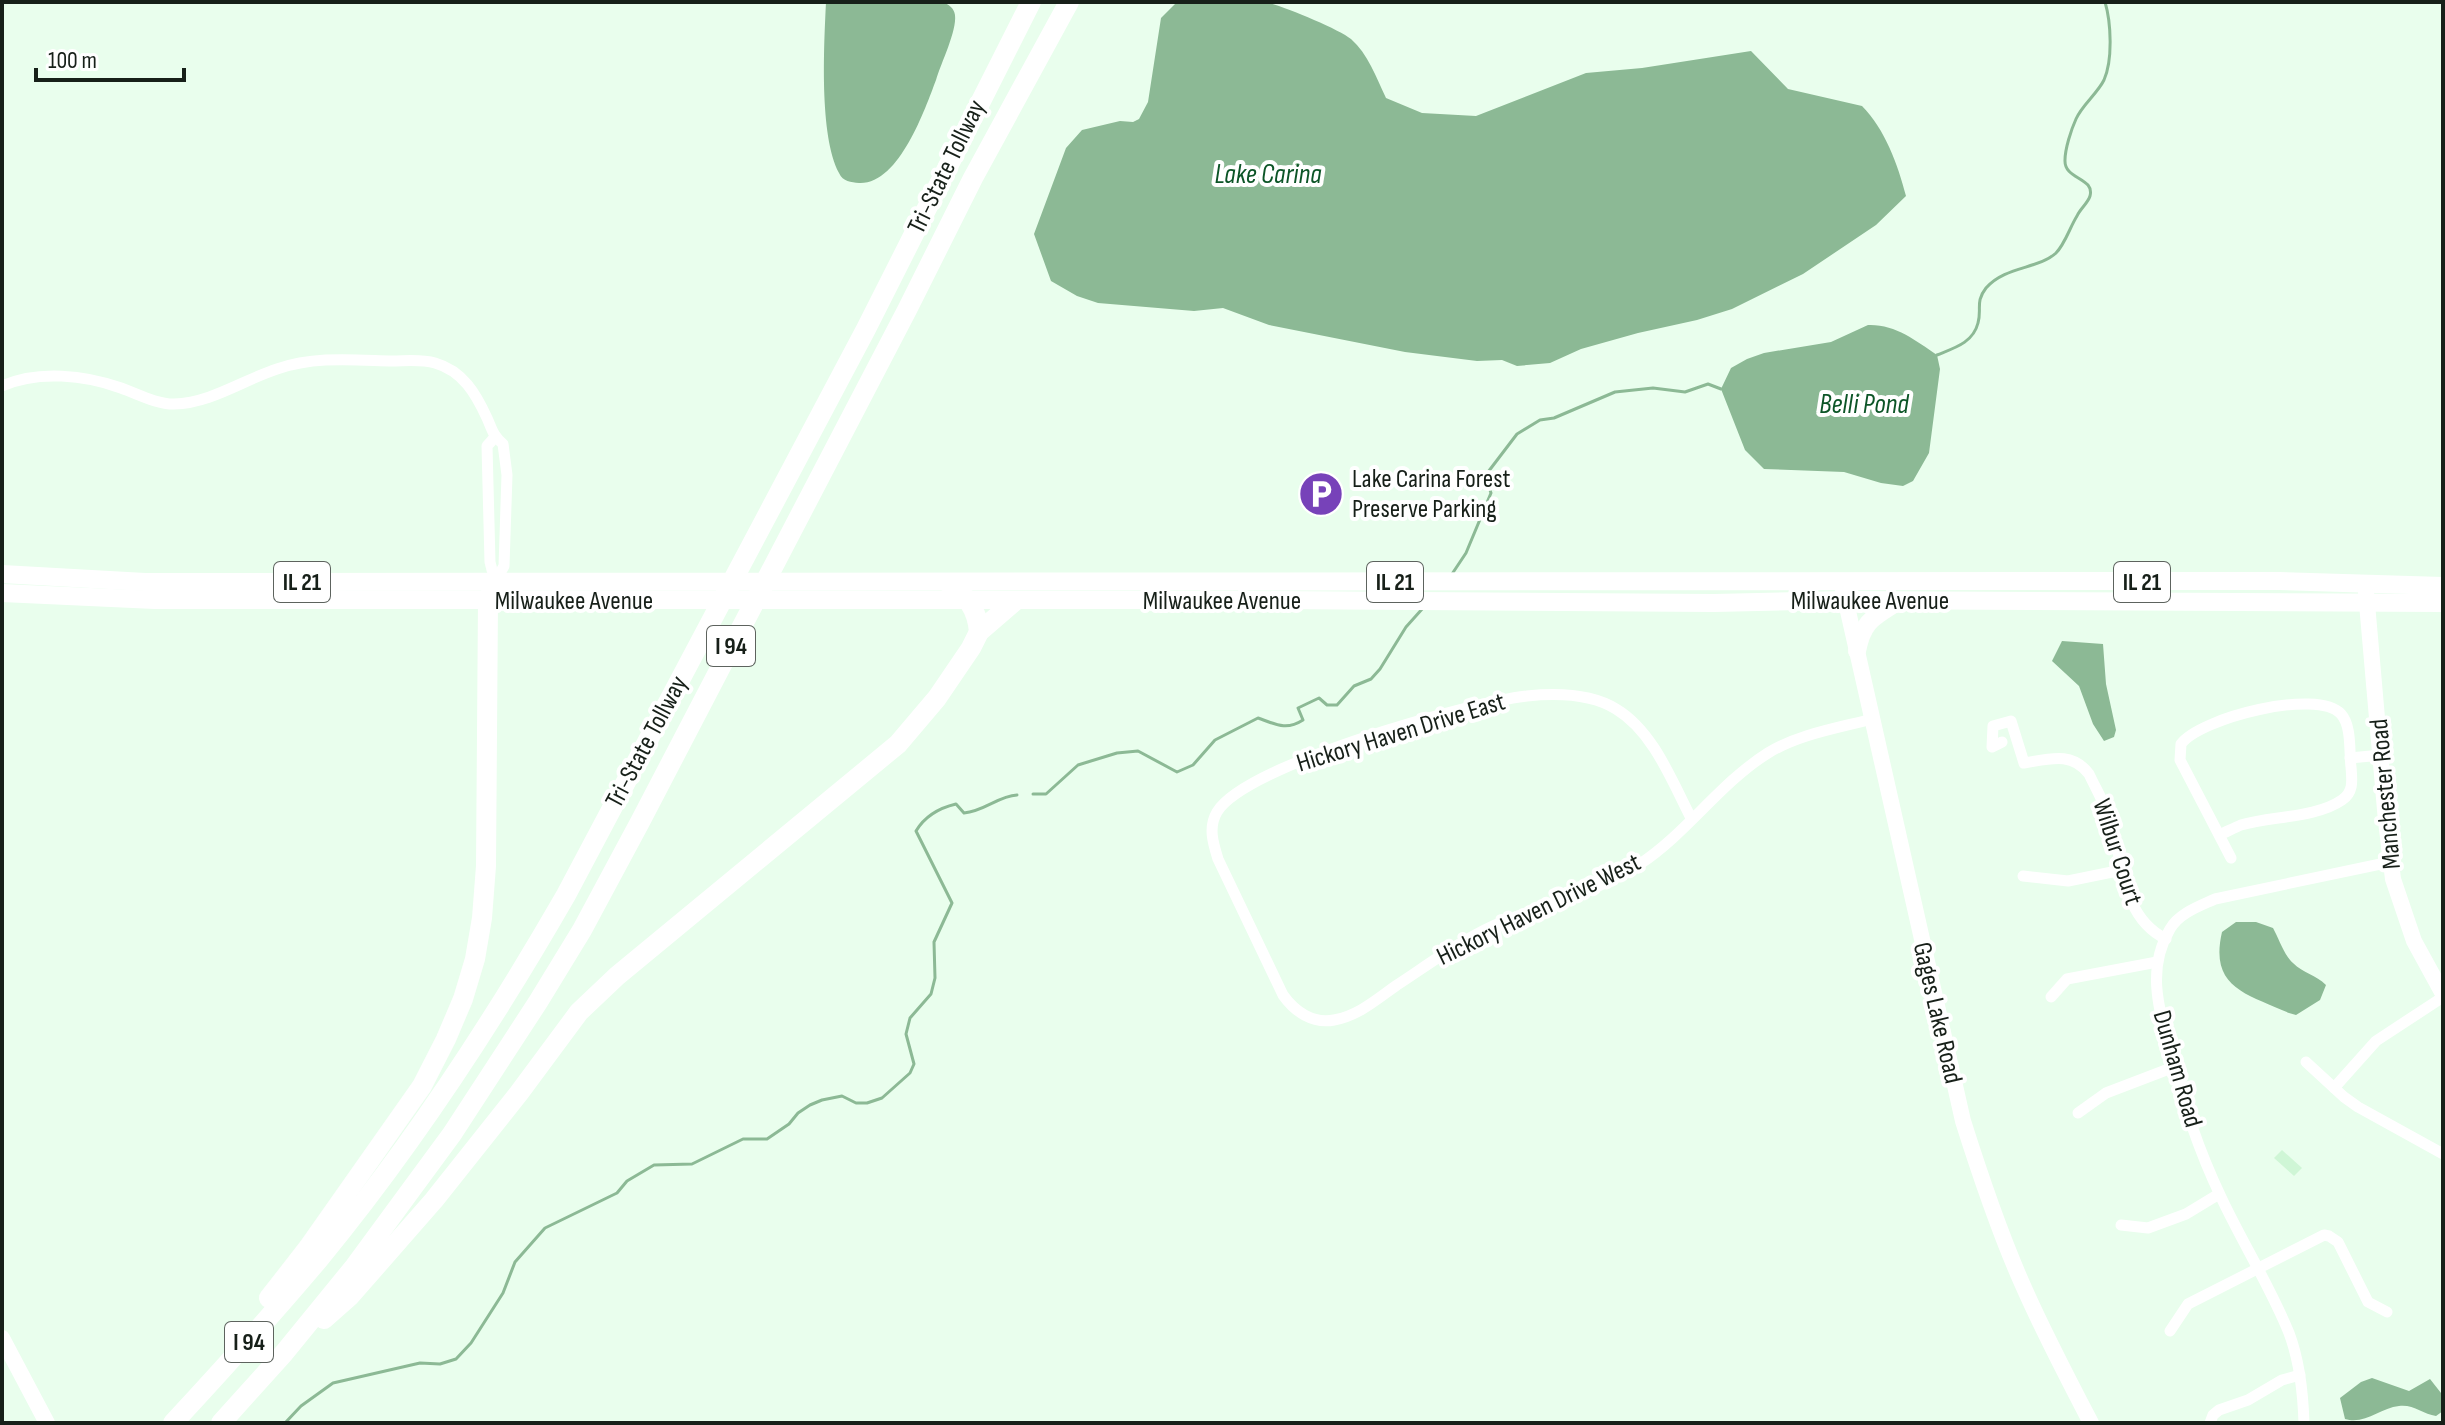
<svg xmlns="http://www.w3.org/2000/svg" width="2445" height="1425" viewBox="0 0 2445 1425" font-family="'Sofia Sans Condensed',sans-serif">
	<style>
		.green { fill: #cff6d6 }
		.water { fill: #8cb995 }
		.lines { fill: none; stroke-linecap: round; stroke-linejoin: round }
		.stream { stroke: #8cb995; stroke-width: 3 }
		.street { stroke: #fff; stroke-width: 11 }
		.secondary { stroke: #fff; stroke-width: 16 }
		.primary { stroke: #fff; stroke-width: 18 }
		.highway { stroke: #fff; stroke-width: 20 }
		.labels { text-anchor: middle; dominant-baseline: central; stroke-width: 8; stroke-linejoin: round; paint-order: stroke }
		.shield { fill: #fff; stroke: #5d635e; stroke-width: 2 }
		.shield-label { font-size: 24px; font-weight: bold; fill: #172019 }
		.street-label { font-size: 26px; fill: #172019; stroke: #fff }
		.poi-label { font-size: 26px; fill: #172019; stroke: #fff; text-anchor: start }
		.water-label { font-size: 28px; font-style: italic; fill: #0c5527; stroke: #fff }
	</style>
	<rect width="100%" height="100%" fill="#e9feed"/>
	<path class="green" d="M2282,1150L2302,1168L2294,1176L2274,1158Z"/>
	<g class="water">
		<path d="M826,2H943C949,5 954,8 955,15C957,31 941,63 936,80C925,109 899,185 859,183C851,182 843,182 839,173C819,135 824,45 826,2Z"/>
		<path d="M1177,2H1265C1281,5 1339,29 1351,39C1368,54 1376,77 1386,98L1422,113L1476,116L1586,73L1642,68L1751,51L1788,89L1862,106C1885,129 1898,165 1906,196L1876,225L1803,274L1732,309L1697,320L1638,333L1581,349L1550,363L1517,366L1502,360L1477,361L1405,352L1269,325L1223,308L1194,311L1098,303L1077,296L1051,281L1034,234L1066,148L1082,130L1120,121L1133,122L1139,119L1148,102L1161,18Z"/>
		<path d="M1868,325C1895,324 1915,340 1937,355L1940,369L1929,453L1913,481L1903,486L1881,483L1844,472L1764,469L1745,450L1721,389L1731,368L1747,359L1764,353L1831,342Z"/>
		<path d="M2062,641L2103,644L2106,684L2116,730L2114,737L2104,741L2093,724L2079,686L2052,661Z"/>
		<path d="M2236,922H2256L2273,928C2279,939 2284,955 2293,963C2303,973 2316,975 2326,985L2320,1000L2296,1015L2289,1013C2247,994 2209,988 2222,932Z"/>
		<path d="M2372,1378L2409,1391L2430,1379L2441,1393L2443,1411L2436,1416C2423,1414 2413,1404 2399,1406C2380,1408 2365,1425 2345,1419L2340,1398L2361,1382Z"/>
	</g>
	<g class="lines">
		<g class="stream">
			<path d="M1937,355C1954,348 1973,343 1978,323C1982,309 1975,302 1986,288C2005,266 2039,269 2056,253C2065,244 2070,227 2077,216C2080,209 2088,203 2090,196C2095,177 2064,180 2065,160C2065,149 2071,130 2076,119C2082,105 2097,94 2104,80C2113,60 2111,22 2105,2"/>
			<path d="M1452,574L1466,553L1491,493L1485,476L1517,434L1540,420L1554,418L1615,392L1653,388L1685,392L1708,384L1721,389"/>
			<path d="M1033,794H1046L1078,765L1117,753L1138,751L1177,772L1193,765L1215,740L1258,718C1275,724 1286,731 1303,720L1298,708L1319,698L1327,705H1337L1354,686L1371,679L1380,669L1406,627L1423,608"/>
			<path d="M285,1423L301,1406L333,1383L420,1363L440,1364L456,1359L471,1343L503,1293L515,1262L545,1228L617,1193L627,1181L654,1165L692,1164L743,1139H767L789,1124L798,1113L810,1105L822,1100L842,1096L856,1103H867L882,1098L910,1073L914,1064L906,1034L910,1018L931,994L935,978L934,942L952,903L916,831C925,816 939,808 956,804L964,813C985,811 998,796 1017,795"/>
		</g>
		<g class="street">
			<path d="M2,386C38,370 85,375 121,388C138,394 156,404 174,404C211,403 243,380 277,369C315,356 353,360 392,361C406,361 421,359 435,363C463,371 476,394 487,418C492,429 493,436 503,444L507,475L504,566L495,582"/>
			<path d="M495,437L487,446L490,562L495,582"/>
			<path d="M2002,742L1992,747L1993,726L2011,721L2024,763C2049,759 2072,751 2089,774C2097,791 2107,808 2112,825C2123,866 2123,918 2166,939"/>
			<path d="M2350,758L2381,755"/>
			<path d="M1691,818C1672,781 1653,731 1616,709C1590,693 1556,693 1527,696C1470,702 1245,765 1217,812C1208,827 1213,843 1218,859L1283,995C1295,1012 1313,1024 1334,1020C1358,1016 1377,999 1397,985C1429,964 1460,941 1495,925C1543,905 1596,893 1640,864C1687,833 1720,783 1768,753C1799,734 1838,728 1872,719"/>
			<path d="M2219,835C2226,832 2234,828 2241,825C2271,816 2316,818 2342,800C2354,792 2352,780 2351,767C2349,752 2352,726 2341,714C2317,688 2200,718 2181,744L2180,760L2231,858"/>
			<path d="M2023,876L2068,881L2122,870"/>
			<path d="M2051,997L2067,979L2157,962"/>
			<path d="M2306,1062L2344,1097L2358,1107L2443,1154"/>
			<path d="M2334,1088L2376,1041L2443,997"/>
			<path d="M2078,1113L2106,1093L2174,1067"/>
			<path d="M2121,1225L2148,1228L2186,1214L2219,1194"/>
			<path d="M2170,1331L2188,1304L2324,1235L2329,1236L2338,1242L2368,1302L2387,1312"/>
			<path d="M2210,1423L2213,1415L2219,1410L2248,1400L2282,1380L2300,1375"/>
			<path d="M2304,1423C2303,1392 2300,1362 2289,1333C2270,1286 2242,1242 2221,1197C2198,1149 2181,1097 2169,1047C2158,1006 2147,968 2170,929C2179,913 2200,906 2215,899L2390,862"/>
		</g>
		<g class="secondary">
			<path d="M1843,589L1963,1121C1981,1178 2000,1235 2025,1290C2045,1335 2068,1379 2091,1423"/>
			<path d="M2366,592L2386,821L2393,879L2414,941L2443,994"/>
			<path d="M2,1338L47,1423"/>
		</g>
		<g class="primary">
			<path d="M2,574L145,582L2279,581L2443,586"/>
			<path d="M2,593L155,600H1252L1714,603L1845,600L2443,603"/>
			<path d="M1857,651C1863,620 1874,617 1899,601"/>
		</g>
		<g class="highway">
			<path d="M948,583C967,596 977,608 979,632"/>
			<path d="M269,1298L308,1248L422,1086L446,1039L463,999L475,959L482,918L486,866L488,601L495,582"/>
			<path d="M324,1319L350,1296L434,1200L519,1093L579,1012L617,976L898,744L937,698L971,648L979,632L1015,601"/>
			<path d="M173,1423C223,1369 272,1315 319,1259C412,1146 493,1022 566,895L866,329L1031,2"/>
			<path d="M221,1423L284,1353L355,1266L452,1134L538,1002L582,930L640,822L907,310L973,178L1069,2"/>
		</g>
	</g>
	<defs>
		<g id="parking-disc" transform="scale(2.3)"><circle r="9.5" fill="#7742b9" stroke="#fff"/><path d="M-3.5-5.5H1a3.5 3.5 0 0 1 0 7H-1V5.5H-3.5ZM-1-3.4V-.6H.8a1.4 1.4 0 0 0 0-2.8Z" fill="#fff"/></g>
	</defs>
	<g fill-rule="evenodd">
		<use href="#parking-disc" x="1321" y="494"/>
	</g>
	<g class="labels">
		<g class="shield">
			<rect x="274" y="562" width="56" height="40" rx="6"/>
			<rect x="1367" y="562" width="56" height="40" rx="6"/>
			<rect x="2114" y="562" width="56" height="40" rx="6"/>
			<rect x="707" y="626" width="48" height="40" rx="6"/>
			<rect x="225" y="1322" width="48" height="40" rx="6"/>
		</g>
		<g class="shield-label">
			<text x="302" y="582">IL 21</text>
			<text x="1395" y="582">IL 21</text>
			<text x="2142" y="582">IL 21</text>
			<text x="731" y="646">I 94</text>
			<text x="249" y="1342">I 94</text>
		</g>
		<g class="street-label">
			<text transform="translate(947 167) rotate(-64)">Tri-State Tollway</text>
			<text x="574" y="601">Milwaukee Avenue</text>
			<text x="1222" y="601">Milwaukee Avenue</text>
			<text x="1870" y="601">Milwaukee Avenue</text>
			<text transform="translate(1401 733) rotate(-17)">Hickory Haven Drive East</text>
			<text transform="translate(647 742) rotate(-62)">Tri-State Tollway</text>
			<text transform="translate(2386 794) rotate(-95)">Manchester Road</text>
			<text transform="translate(2117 852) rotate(72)">Wilbur Court</text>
			<text transform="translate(1539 910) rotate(-26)">Hickory Haven Drive West</text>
			<text transform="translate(1937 1013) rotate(77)">Gages Lake Road</text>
			<text transform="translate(2177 1069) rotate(74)">Dunham Road</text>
		</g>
		<g class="poi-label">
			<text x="1352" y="479">Lake Carina Forest<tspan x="1352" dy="30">Preserve Parking</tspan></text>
		</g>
		<g class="water-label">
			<text x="1268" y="174">Lake Carina</text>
			<text x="1864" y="404">Belli Pond</text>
		</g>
	</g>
	<rect width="2445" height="1425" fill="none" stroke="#172019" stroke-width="8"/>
	<path d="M36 68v12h148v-12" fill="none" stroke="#172019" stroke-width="4"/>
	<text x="48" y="68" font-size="24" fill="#172019" stroke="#ffffff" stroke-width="6" paint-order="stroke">100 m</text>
</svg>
